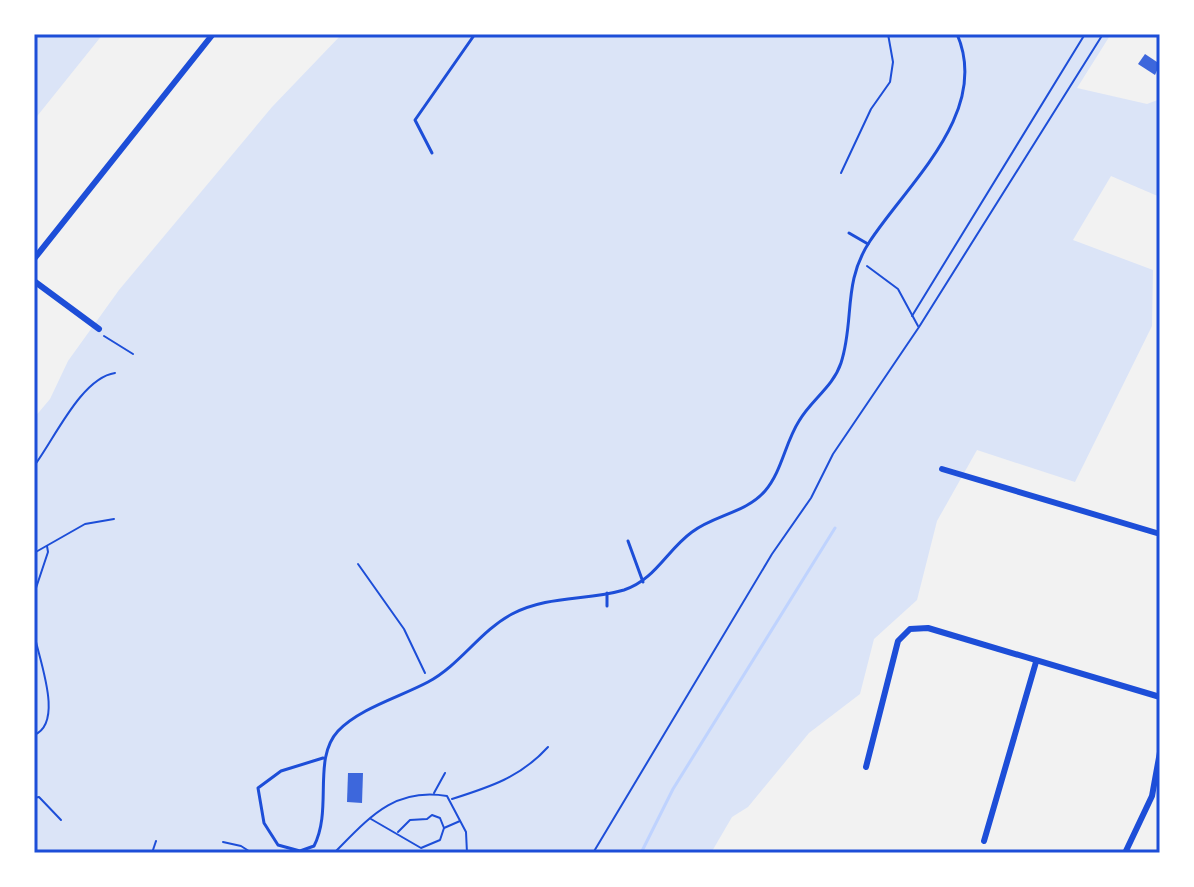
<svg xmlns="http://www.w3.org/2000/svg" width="1194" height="887" viewBox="0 0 1194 887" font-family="'Sofia Sans Condensed',sans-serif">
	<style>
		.green { fill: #dbe4f7 }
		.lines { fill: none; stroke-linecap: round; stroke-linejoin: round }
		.stream { stroke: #bfd3fe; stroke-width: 3 }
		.building { fill: #3d67dc }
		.path { stroke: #1d4ed8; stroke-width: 2 }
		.service { stroke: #1d4ed8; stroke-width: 3 }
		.minor { stroke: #1d4ed8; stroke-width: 6 }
		.neatline { fill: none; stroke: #1d4ed8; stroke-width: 3 }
	</style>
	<rect width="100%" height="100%" fill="#f2f2f2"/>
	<g class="green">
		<path d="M34,34H103L34,120Z"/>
		<path d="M342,34H1111L1077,88L1147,104L1160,99V197L1111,176L1073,240L1153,270L1152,326L1075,482L977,450L937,521L917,600L874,639L860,694L809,733L748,807L732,817L711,853H34V418L50,399L68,361L119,290L272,107Z"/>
	</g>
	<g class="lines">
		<path class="stream" d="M641,853L673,789L835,528"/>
	</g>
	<g class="building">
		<path d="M1145,54L1160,64L1155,75L1138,64Z"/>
		<path d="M348,773H363L362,803L347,802Z"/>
	</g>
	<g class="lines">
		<g class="path">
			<path d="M841,173L871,109L890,82L893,62L888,34"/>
			<path d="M867,266L898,289L918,326"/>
			<path d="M912,316L1085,34"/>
			<path d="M104,336L133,354"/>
			<path d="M34,466C54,440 81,378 115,373"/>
			<path d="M34,553L85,524L114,519"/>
			<path d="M358,564L404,629L425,673"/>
			<path d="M34,594L48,552L47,546"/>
			<path d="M34,633C38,657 65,723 34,735"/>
			<path d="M434,793L445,773"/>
			<path d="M34,798L39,797L61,820"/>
			<path d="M452,799C490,787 521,777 548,747"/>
			<path d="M371,819L421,848L440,840L444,828L440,818L432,815L427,819L410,820L398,832"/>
			<path d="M444,828L460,821"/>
			<path d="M223,842L241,846L252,853"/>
			<path d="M152,853L156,841"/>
			<path d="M334,853C369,818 394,787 447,796L466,832L467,853"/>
			<path d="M593,853L772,554L811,498L833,454L919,327L1103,34"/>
		</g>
		<g class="service">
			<path d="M432,153L415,120L475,34"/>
			<path d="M849,233L868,244"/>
			<path d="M628,541L643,582"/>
			<path d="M607,593V606"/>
			<path d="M323,758L281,771L258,788L264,823L278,845L300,851L314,846C333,809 312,759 338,731C360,708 400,697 428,682C460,665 480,631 512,614C549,595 586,601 624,590C655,580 667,550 692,532C714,515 746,513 765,491C782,471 785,443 799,421C811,400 833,387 841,363C855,320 842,283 870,241C908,183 991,112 957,34"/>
		</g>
		<g class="minor">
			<path d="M34,259L213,34"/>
			<path d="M34,281L99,329"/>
			<path d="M942,469L1160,534"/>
			<path d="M866,767L898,641L910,629L928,628L1160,697"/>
			<path d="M984,841L1036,662"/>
			<path d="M1125,853L1152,796L1160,752"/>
		</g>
	</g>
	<rect width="1194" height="887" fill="none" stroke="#ffffff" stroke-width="72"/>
	<rect x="36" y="36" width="1122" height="815" class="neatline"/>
</svg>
